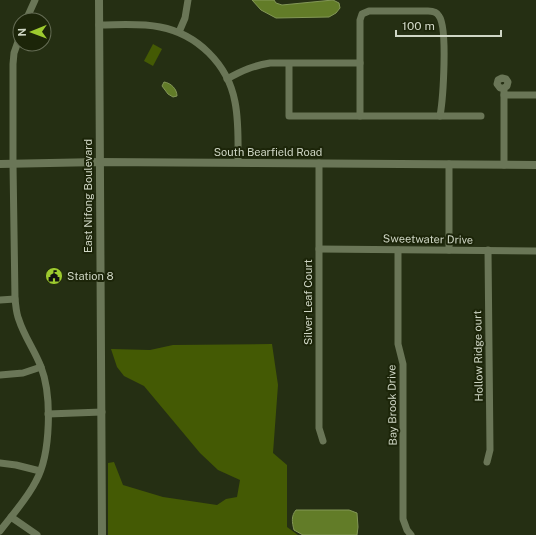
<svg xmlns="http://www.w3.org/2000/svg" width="536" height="535" viewBox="0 0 536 535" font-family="'Public Sans',sans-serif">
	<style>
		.green { fill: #445a04 }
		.water { fill: #627c28; stroke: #839757 }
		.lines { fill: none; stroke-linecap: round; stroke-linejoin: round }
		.minor { stroke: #6a7657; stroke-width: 7 }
		.tertiary { stroke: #6a7657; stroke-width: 8 }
		.labels { text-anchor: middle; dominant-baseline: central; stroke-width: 4; stroke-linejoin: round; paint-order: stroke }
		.street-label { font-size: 11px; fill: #cfd6c5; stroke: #1c2509 }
		.poi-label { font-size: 11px; fill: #cfd6c5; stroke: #1c2509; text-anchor: start }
	</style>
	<rect width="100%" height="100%" fill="#252f13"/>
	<g class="green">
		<path d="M153,44L162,49L153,66L144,61Z"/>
		<path d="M272,344L278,385L273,453L287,465V527L298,535H108V463L114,462L123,485L163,497L217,505L226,499L237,497L240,480L218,470L200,453L144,386L124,376L117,367L111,349L150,350L173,345Z"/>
	</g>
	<g class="water">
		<path d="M252,0H274L276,3L282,5L333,0L339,3L340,8L336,13L329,17L276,18L261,10Z"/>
		<path d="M164,82C171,83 177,89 177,96L173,97L168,94L162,86Z"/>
		<path d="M296,510H349L357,513L358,527L357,535H303L294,530C292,522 291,516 296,510Z"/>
	</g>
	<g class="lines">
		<g class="minor">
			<path d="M26,20L35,0"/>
			<path d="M99,25C119,25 140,23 160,27C197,34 228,64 235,102C239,122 238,142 238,162"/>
			<path d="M179,32L185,18L188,0"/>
			<path d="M289,64V116H481"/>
			<path d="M227,79C243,70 253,66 270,63H360"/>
			<path d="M504,88H500L497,84L498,80L502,78L506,79L508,82L507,86L504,88V165"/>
			<path d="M504,95H536"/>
			<path d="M360,116V20L362,14L369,11H428C433,11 437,12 439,16C448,28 443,99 440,116"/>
			<path d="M319,163V428L323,441"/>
			<path d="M449,164V250"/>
			<path d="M319,249L536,251"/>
			<path d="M398,250V344L403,364V519L407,530L411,535"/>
			<path d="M0,300L15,299"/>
			<path d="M0,375L23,373L41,367"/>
			<path d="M48,414L102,412"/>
			<path d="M487,462L490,450L488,250"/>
			<path d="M0,463L16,465L40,471"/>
			<path d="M11,517L37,535"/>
			<path d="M0,531C12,515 27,499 36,481C51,454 52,395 41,367C35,351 24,336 19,320C16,313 16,306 15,299L13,164V64L14,53L20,36"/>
		</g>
		<g class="tertiary">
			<path d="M99,0L102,535"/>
			<path d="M0,164L99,162L536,165"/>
		</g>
	</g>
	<defs>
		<g id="civic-disc" transform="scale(0.9)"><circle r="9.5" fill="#9dca2f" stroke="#1c2509"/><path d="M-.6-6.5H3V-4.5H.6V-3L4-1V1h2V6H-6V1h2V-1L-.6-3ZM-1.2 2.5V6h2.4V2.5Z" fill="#111"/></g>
	</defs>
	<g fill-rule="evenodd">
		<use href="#civic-disc" x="54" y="276"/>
	</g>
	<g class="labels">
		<g class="street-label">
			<text x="268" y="152">South Bearfield Road</text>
			<text transform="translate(88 196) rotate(-90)">East Nifong Boulevard</text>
			<text transform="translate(428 239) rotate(1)">Sweetwater Drive</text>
			<text transform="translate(308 302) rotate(-90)">Silver Leaf Court</text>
			<text transform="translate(478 356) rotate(-91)">Hollow Ridge ourt</text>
			<text transform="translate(392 405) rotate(-91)">Bay Brook Drive</text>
		</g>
		<g class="poi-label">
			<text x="67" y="276">Station 8</text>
		</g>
	</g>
	<g transform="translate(32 32) rotate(269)"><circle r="19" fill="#1c2509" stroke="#646c54"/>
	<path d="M0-3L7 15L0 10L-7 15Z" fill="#9dca2f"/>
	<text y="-6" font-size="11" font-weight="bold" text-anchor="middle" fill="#cfd6c5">N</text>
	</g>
	<path d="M396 30v6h105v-6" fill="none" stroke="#cfd6c5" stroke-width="2"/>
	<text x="402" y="30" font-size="12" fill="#cfd6c5" stroke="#1c2509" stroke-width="3" paint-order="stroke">100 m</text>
</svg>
